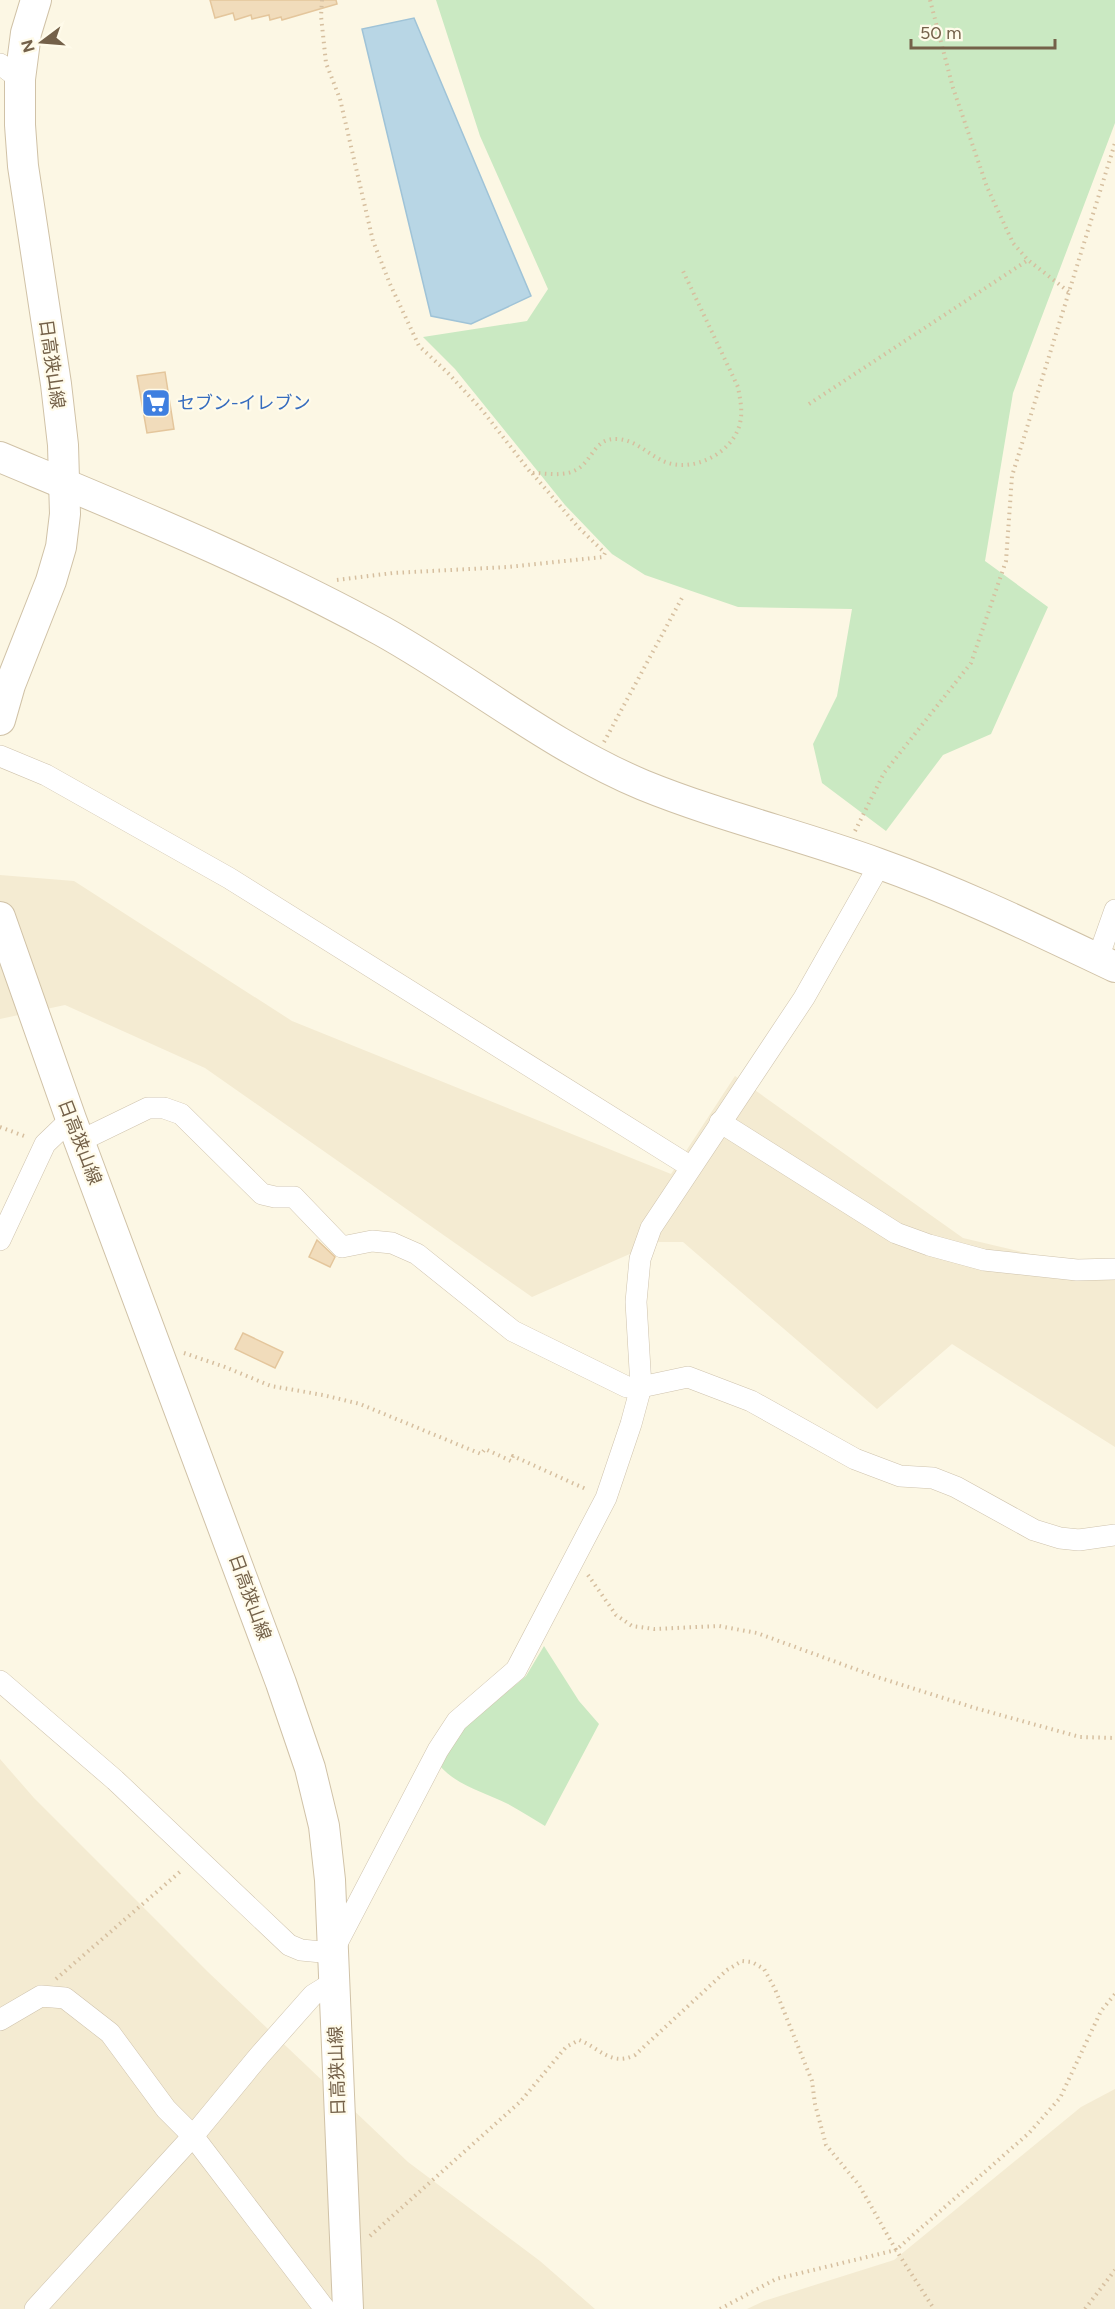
<svg xmlns="http://www.w3.org/2000/svg" width="1115" height="2309" viewBox="0 0 1115 2309" font-family="Figtree,'Noto Sans JP',sans-serif">
	<style>
		.residential { fill: #f4ebd2 }
		.green { fill: #cae9c2 }
		.water { fill: #b8d6e5; stroke: #9fc3d7; stroke-width: 1.5 }
		.building { fill: #f1dcbb; stroke: #e4c69c; stroke-width: 1.5 }
		.lines { fill: none; stroke-linecap: round; stroke-linejoin: round }
		.street-casing { stroke: #cfc3ad; stroke-width: 22 }
		.secondary-casing { stroke: #d0c2a7; stroke-width: 32 }
		.path { stroke: #d6bf9f; stroke-width: 4; stroke-dasharray: 1.5 4.5; stroke-linecap: butt }
		.street { stroke: #fff; stroke-width: 21 }
		.secondary { stroke: #fff; stroke-width: 30 }
		.labels { text-anchor: middle; dominant-baseline: central; stroke-width: 4.5; stroke-linejoin: round; paint-order: stroke }
		.street-label { font-size: 18px; fill: #746149; stroke: #fffbea }
		.shop-label { font-size: 18px; fill: #366cbe; stroke: #fffbea; text-anchor: start }
	</style>
	<rect width="100%" height="100%" fill="#fcf7e4"/>
	<g class="residential">
		<path d="M0,875L74,881L292,1021L671,1174L735,1076L963,1238L1115,1274V1447L952,1344L877,1409L683,1242H657L532,1297L205,1068L65,1005L0,1019Z"/>
		<path d="M0,1759L34,1798L208,1972L408,2162L540,2261L595,2309H0Z"/>
		<path d="M1115,2089V2309H747L764,2301L894,2260L1081,2107Z"/>
	</g>
	<g class="green">
		<path d="M436,0H1115V123L1013,393L985,561L1048,607L991,734L943,755L886,831L822,783L813,744L837,696L852,609L738,607L645,575L612,554L565,505L455,369L423,337L527,321L548,289L480,136Z"/>
		<path d="M544,1646L579,1701L599,1724L545,1826C533,1819 521,1811 508,1804C484,1792 457,1786 439,1765L454,1739L468,1725L526,1676Z"/>
	</g>
	<path class="water" d="M414,18L531,296L471,324L431,316L362,29Z"/>
	<g class="building">
		<path d="M210,0H336L337,4L282,20L281,17L270,20L269,15L252,19L251,15L235,20L233,13L215,18Z"/>
		<path d="M165,372L174,429L147,433L137,376Z"/>
		<path d="M317,1240L335,1257L330,1267L309,1257Z"/>
		<path d="M243,1333L283,1352L275,1368L235,1349Z"/>
	</g>
	<g class="lines">
		<g class="street-casing">
			<g id="street">
				<path d="M0,64L20,79"/>
				<path d="M0,756L46,775L229,878L691,1167"/>
				<path d="M1098,958L1115,910"/>
				<path d="M720,1122L896,1233L929,1245L984,1260L1077,1270L1115,1269"/>
				<path d="M80,1141L148,1108H164L181,1114L262,1194L275,1197H294L342,1247L372,1241L392,1243L417,1254L513,1331L627,1387H641L688,1377L751,1401L855,1459L900,1476L933,1478L956,1487L1034,1530L1060,1538L1079,1540L1115,1535"/>
				<path d="M0,1240L45,1144L71,1119"/>
				<path d="M0,1681L115,1780L289,1945L301,1950L332,1953L438,1750L457,1721L516,1670L606,1498L631,1424L641,1387L636,1302L640,1259L651,1228L804,998L880,864"/>
				<path d="M0,2020L41,1996L65,1998L110,2033L166,2109L193,2136L325,2309"/>
				<path d="M35,2309L193,2136L259,2056L313,1995L334,1982"/>
			</g>
		</g>
		<g class="secondary-casing">
			<g id="secondary">
				<path d="M0,457C129,511 260,564 382,631C470,680 550,746 643,785C719,816 800,835 877,863C959,892 1037,930 1115,967"/>
				<path d="M0,720L10,685L51,581L61,547L65,514L63,445L56,384L23,166L20,125V79L26,33L36,0"/>
				<path d="M0,917L71,1119L281,1683L310,1768L324,1826L330,1880L348,2309"/>
			</g>
		</g>
		<g class="path">
			<path d="M322,0L321,16L326,63L340,99L373,241L390,284L419,346L448,373L482,410L531,473C546,473 563,477 576,470C593,461 594,437 618,439C635,440 648,454 663,461C691,474 733,454 740,423C743,411 740,399 738,387L683,271"/>
			<path d="M930,0L953,88L987,187L1013,243L1028,260L1069,292"/>
			<path d="M809,404L1028,260"/>
			<path d="M337,580L393,573L508,567L603,557L605,553L578,527L532,473"/>
			<path d="M604,742L683,596"/>
			<path d="M855,831L884,773L971,663L1006,561L1012,476L1115,143"/>
			<path d="M0,1127L27,1137"/>
			<path d="M184,1353L225,1367L271,1386L323,1395L360,1404L481,1454L485,1449L511,1461L513,1456L588,1490"/>
			<path d="M588,1575L616,1615L632,1626L654,1629L719,1626L757,1633L877,1677L975,1708L1080,1737L1115,1738"/>
			<path d="M56,1979L182,1870"/>
			<path d="M370,2236L520,2102L566,2047L579,2040C600,2048 611,2067 635,2055L727,1970L742,1961L752,1962L764,1969L775,1989L812,2081L815,2104L826,2145L859,2185L896,2250L1029,2133L1060,2098L1101,2011L1115,1994"/>
			<path d="M720,2309L776,2279L896,2250L934,2309"/>
			<path d="M1085,2309L1115,2270"/>
		</g>
		<use href="#street" class="street"/>
		<use href="#secondary" class="secondary"/>
	</g>
	<defs>
		<g id="supermarket-square" transform="scale(1.5)"><rect x="-9" y="-9" width="18" height="18" rx="4" fill="#3f7fe0" stroke="#fffbea"/><path d="M-6-5.5h2.5l.6 2H6L4.5 2H-2.5L-4.4-4H-6ZM-1.5 3.2a1.3 1.3 0 1 0 .1 0ZM3 3.2a1.3 1.3 0 1 0 .1 0Z" fill="#fff"/></g>
	</defs>
	<g fill-rule="evenodd">
		<use href="#supermarket-square" x="156" y="403"/>
	</g>
	<g class="labels">
		<g class="street-label">
			<text transform="translate(52 364) rotate(82)">日高狭山線</text>
			<text transform="translate(80 1142) rotate(69)">日高狭山線</text>
			<text transform="translate(250 1597) rotate(70)">日高狭山線</text>
			<text transform="translate(337 2071) rotate(-92)">日高狭山線</text>
		</g>
		<g class="shop-label">
			<text x="177" y="403">セブン-イレブン</text>
		</g>
	</g>
	<g transform="translate(42 42) rotate(254)" stroke="#fffbea" stroke-width="4.5" paint-order="stroke">
	<path d="M0-4.5L10 22L0 15L-10 22Z" fill="#746149"/>
	<text y="-9" font-size="16" font-weight="bold" text-anchor="middle" fill="#746149">N</text>
	</g>
	<path d="M911 39v9h144v-9" fill="none" stroke="#746149" stroke-width="3"/>
	<text x="920" y="39" font-size="18" fill="#746149" stroke="#fffbea" stroke-width="4.5" paint-order="stroke">50 m</text>
</svg>
